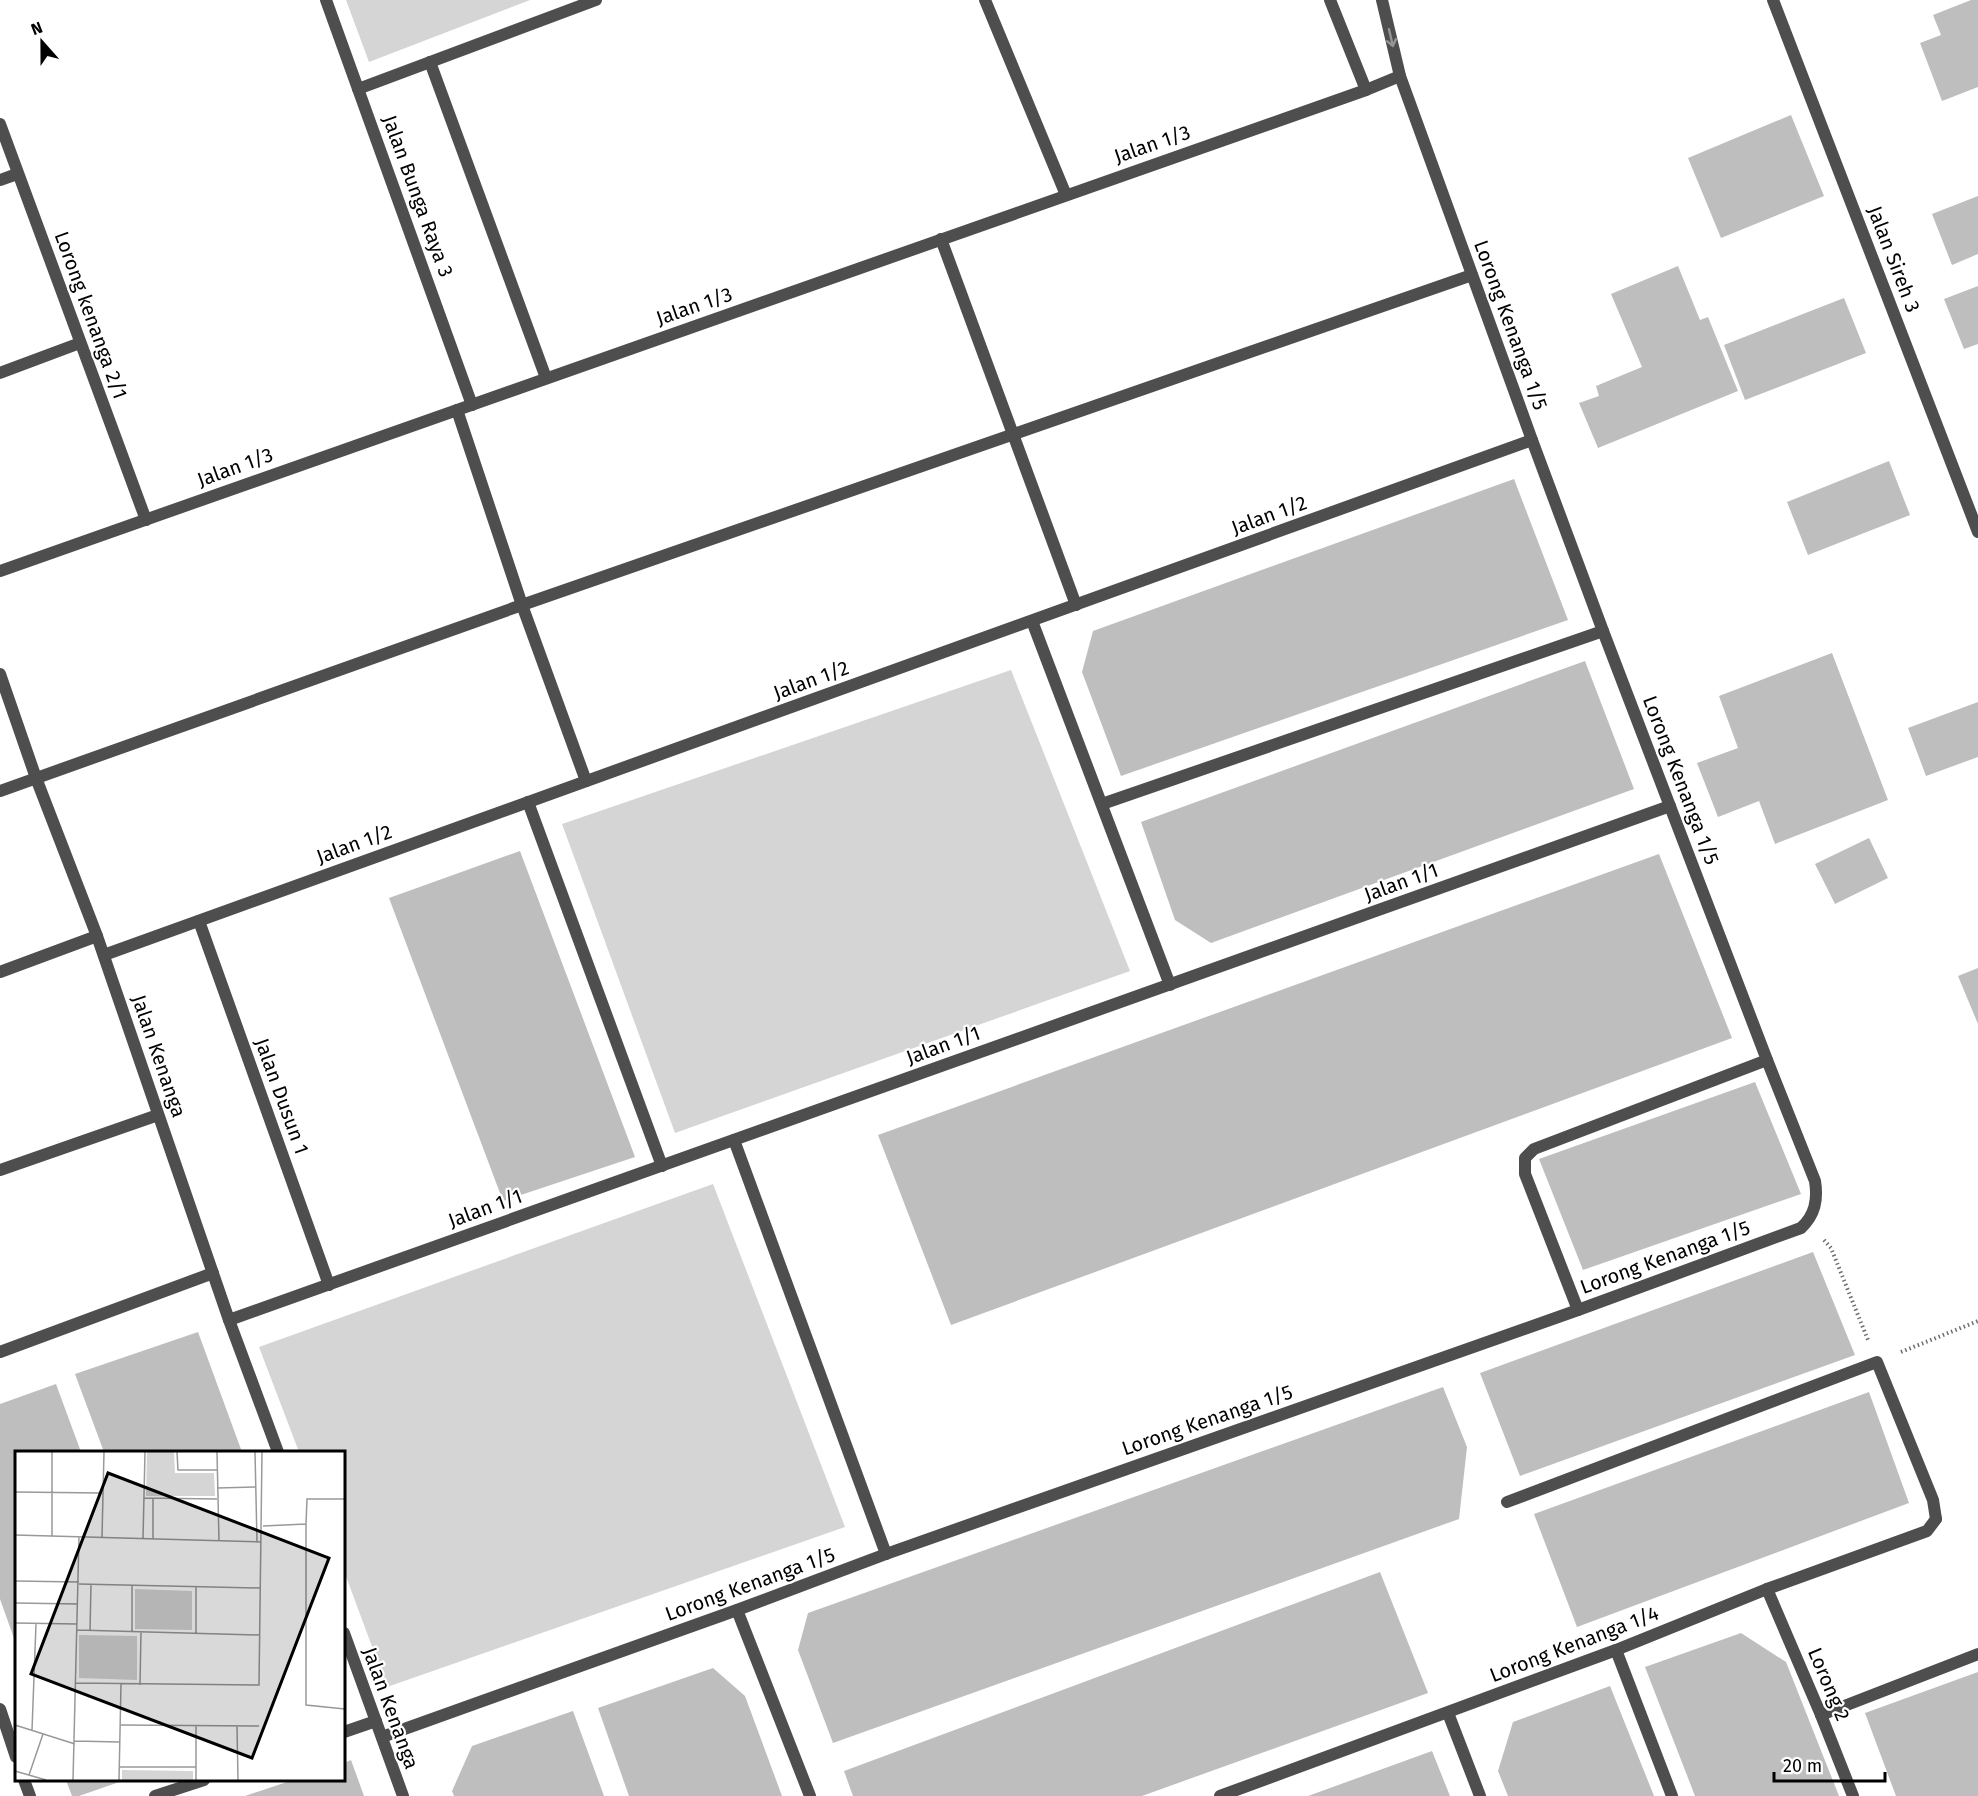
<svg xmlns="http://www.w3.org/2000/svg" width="1978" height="1796" viewBox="0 0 1978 1796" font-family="'Fira Sans',sans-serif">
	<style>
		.green { fill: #d5d5d5 }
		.building { fill: #bebebe }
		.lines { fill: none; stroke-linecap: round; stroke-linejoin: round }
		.path { stroke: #707070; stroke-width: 4; stroke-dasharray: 1.5 3; stroke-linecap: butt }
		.service { stroke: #4e4e4e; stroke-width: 12 }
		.minor { stroke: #4e4e4e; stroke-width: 12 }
		.oneway { stroke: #959595 }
		.labels { text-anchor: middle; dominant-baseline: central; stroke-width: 4.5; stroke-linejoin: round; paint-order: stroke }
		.street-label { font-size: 20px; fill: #000; stroke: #fff }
		.inset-road { fill: none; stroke: #999; stroke-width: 1.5 }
		.view { fill: #000; fill-opacity: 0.15; stroke: #000; stroke-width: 3 }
		.inset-edge { fill: none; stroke: #000; stroke-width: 3 }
	</style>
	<rect width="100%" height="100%" fill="#fff"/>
	<g class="green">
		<path d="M346,0H530L369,62Z"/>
		<path d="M1011,670L1130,971L675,1133L562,824Z"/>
		<path d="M713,1184L845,1527L387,1687L344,1571V1452H299L259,1347Z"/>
	</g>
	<g class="building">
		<path d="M1971,0H1978V87L1942,101L1920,43L1941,35L1933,15Z"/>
		<path d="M1791,115L1824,196L1721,238L1688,158Z"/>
		<path d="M1978,196V254L1952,265L1932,214Z"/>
		<path d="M1678,266L1700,320L1708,317L1738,391L1598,448L1579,403L1599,396L1596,386L1642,367L1611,294Z"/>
		<path d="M1978,286V344L1964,349L1944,299Z"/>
		<path d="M1844,298L1866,353L1745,400L1724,345Z"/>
		<path d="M1889,461L1910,515L1808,555L1787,502Z"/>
		<path d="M1514,479L1568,620L1121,776L1082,672L1093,631Z"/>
		<path d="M1832,653L1888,800L1775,844L1759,801L1718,817L1697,763L1738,748L1719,696Z"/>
		<path d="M1585,661L1634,789L1211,943L1175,920L1141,822Z"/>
		<path d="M1978,702V757L1926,776L1908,728Z"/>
		<path d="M1869,838L1888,878L1835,904L1815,864Z"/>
		<path d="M520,851L635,1157L503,1201L389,898Z"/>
		<path d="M1659,854L1732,1038L951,1325L878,1135Z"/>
		<path d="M1978,968V1024L1958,976Z"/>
		<path d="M1755,1082L1801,1194L1583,1270L1539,1159Z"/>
		<path d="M1813,1252L1855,1355L1520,1476L1480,1373Z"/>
		<path d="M198,1332L242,1452H104L75,1374Z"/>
		<path d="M56,1384L81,1452H16V1644L0,1599V1404Z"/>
		<path d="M1443,1387L1467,1447L1459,1519L833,1743L798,1650L808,1613Z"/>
		<path d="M1869,1392L1909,1503L1577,1627L1534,1514Z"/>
		<path d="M1380,1572L1428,1693L1142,1796H853L844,1771Z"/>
		<path d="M1741,1633L1786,1662L1839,1796H1695L1645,1667Z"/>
		<path d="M713,1668L745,1696L782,1796H629L598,1708Z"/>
		<path d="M1978,1672V1796H1896L1865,1713Z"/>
		<path d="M1610,1686L1654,1796H1508L1498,1771L1513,1722Z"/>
		<path d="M573,1711L604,1796H454L452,1791L472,1746Z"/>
		<path d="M1432,1751L1450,1796H1308Z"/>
		<path d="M351,1760L364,1796H245L293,1780H344V1763Z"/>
		<path d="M66,1780H125L79,1796H72Z"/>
	</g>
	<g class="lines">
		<g class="path">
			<path d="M1824,1240L1831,1248L1868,1340"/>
			<path d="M1901,1352L1978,1321"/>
		</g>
		<g class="service">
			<path d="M941,239L1076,605"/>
			<path d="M0,373L80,343"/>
			<path d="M457,410L522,605L586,781"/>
			<path d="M0,791L522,605L1472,275"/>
			<path d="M1102,804L1603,631"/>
			<path d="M1578,1310L1525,1174V1158L1534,1149L1767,1060"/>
			<path d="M1507,1502L1877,1362L1933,1500L1936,1519"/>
			<path d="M1616,1650L1672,1796"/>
			<path d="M1821,1715L1978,1654"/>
			<path d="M344,1732L376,1721"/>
			<path d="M155,1796L204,1780"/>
		</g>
		<g class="minor">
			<path d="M326,0L472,405"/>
			<path d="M985,0L1066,195"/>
			<path d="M1330,0L1366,90"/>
			<path d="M1773,0L1978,532"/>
			<path d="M430,62L546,378"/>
			<path d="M358,89L596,0"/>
			<path d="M0,124L146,520"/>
			<path d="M0,180L17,174"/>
			<path d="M0,571L1366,90L1400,76"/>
			<path d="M1032,621L1170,985"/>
			<path d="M0,674L36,778L97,936L229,1320L278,1452"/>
			<path d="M528,802L662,1166"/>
			<path d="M199,921L329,1285"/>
			<path d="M104,955L1532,440"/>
			<path d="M0,972L97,936"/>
			<path d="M734,1140L886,1554"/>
			<path d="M0,1170L158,1115"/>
			<path d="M229,1320L1670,806"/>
			<path d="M0,1352L213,1273"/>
			<path d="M1767,1589L1821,1715L1853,1796"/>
			<path d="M737,1610L810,1796"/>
			<path d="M344,1633L403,1796"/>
			<path d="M0,1709L16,1757"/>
			<path d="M1448,1713L1480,1796"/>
			<path d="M382,1737L737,1610L886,1554L1578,1310L1801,1228C1815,1215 1818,1200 1815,1181L1767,1060L1603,631L1532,440L1400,76L1382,0"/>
			<path d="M24,1780L30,1796"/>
			<path d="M1220,1796L1616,1650L1767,1589L1927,1531L1936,1519"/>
		</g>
	</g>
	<defs><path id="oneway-shaft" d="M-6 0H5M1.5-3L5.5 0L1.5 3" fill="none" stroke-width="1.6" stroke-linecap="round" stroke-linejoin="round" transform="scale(1.5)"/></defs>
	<use class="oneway" href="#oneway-shaft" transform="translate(1391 38) rotate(77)"/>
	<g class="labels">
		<g class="street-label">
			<text transform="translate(1152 144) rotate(-19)">Jalan 1/3</text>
			<text transform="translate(418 196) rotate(70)">Jalan Bunga Raya 3</text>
			<text transform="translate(1894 259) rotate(69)">Jalan Sireh 3</text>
			<text transform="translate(694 306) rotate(-19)">Jalan 1/3</text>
			<text transform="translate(91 315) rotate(70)">Lorong kenanga 2/1</text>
			<text transform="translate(1511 325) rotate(70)">Lorong Kenanga 1/5</text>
			<text transform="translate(235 467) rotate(-20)">Jalan 1/3</text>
			<text transform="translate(1269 515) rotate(-20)">Jalan 1/2</text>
			<text transform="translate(811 680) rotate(-20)">Jalan 1/2</text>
			<text transform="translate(1681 780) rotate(69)">Lorong Kenanga 1/5</text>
			<text transform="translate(354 844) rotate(-20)">Jalan 1/2</text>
			<text transform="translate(1401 882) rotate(-20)">Jalan 1/1</text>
			<text transform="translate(943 1045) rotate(-20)">Jalan 1/1</text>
			<text transform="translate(159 1056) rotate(71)">Jalan Kenanga</text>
			<text transform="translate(282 1096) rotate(70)">Jalan Dusun 1</text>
			<text transform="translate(485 1208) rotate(-20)">Jalan 1/1</text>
			<text transform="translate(1665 1257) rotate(-20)">Lorong Kenanga 1/5</text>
			<text transform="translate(1207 1420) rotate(-19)">Lorong Kenanga 1/5</text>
			<text transform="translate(750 1584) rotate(-20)">Lorong Kenanga 1/5</text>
			<text transform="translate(1574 1644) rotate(-21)">Lorong Kenanga 1/4</text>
			<text transform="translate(1829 1684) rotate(67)">Lorong 2</text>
			<text transform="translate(391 1708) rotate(70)">Jalan Kenanga</text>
		</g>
	</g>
	<g transform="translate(15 1451)">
		<rect width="330" height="330" fill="#fff"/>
		<path d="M132,1H159L160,22H199L200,45H131ZM120,138L177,140V179L120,178ZM64,184L122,185V229L64,227ZM107,319L178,320V329H107Z" fill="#d5d5d5"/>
		<path class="inset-road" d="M162,1L163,19H202M202,1L204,90M240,1L242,91M202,37L240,36M0,41L87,42M129,47L202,48M330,48H292L291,73V254L330,258M248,75L291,73M0,84L246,91M37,85V1M87,86L89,1M128,88L130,1M138,88V47M0,130L64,131M64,133L245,137M0,152L63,153M0,172L62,173M62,179L245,184M75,180L76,133M117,181V134M181,182V136M61,232L244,234L247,1M125,234L126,181M0,274L60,293M106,274L244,275M222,275L223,329M17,279L21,173M59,290L105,291M105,316H181M0,320L31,329M14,324L28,283M58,329L64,86M104,329L106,233M181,329V275"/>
		<path class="view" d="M93,22L314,107L237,307L16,223Z"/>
		<rect width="330" height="330" class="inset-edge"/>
	</g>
	<g transform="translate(42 42) rotate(339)" stroke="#ffffff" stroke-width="4.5" paint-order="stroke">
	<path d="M0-4.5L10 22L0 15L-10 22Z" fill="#000000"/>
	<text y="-9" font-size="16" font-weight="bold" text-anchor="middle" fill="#000000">N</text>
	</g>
	<path d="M1774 1772v9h111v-9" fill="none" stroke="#000000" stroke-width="3"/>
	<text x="1783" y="1772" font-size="18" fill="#000000" stroke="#ffffff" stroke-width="4.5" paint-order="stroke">20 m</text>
</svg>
